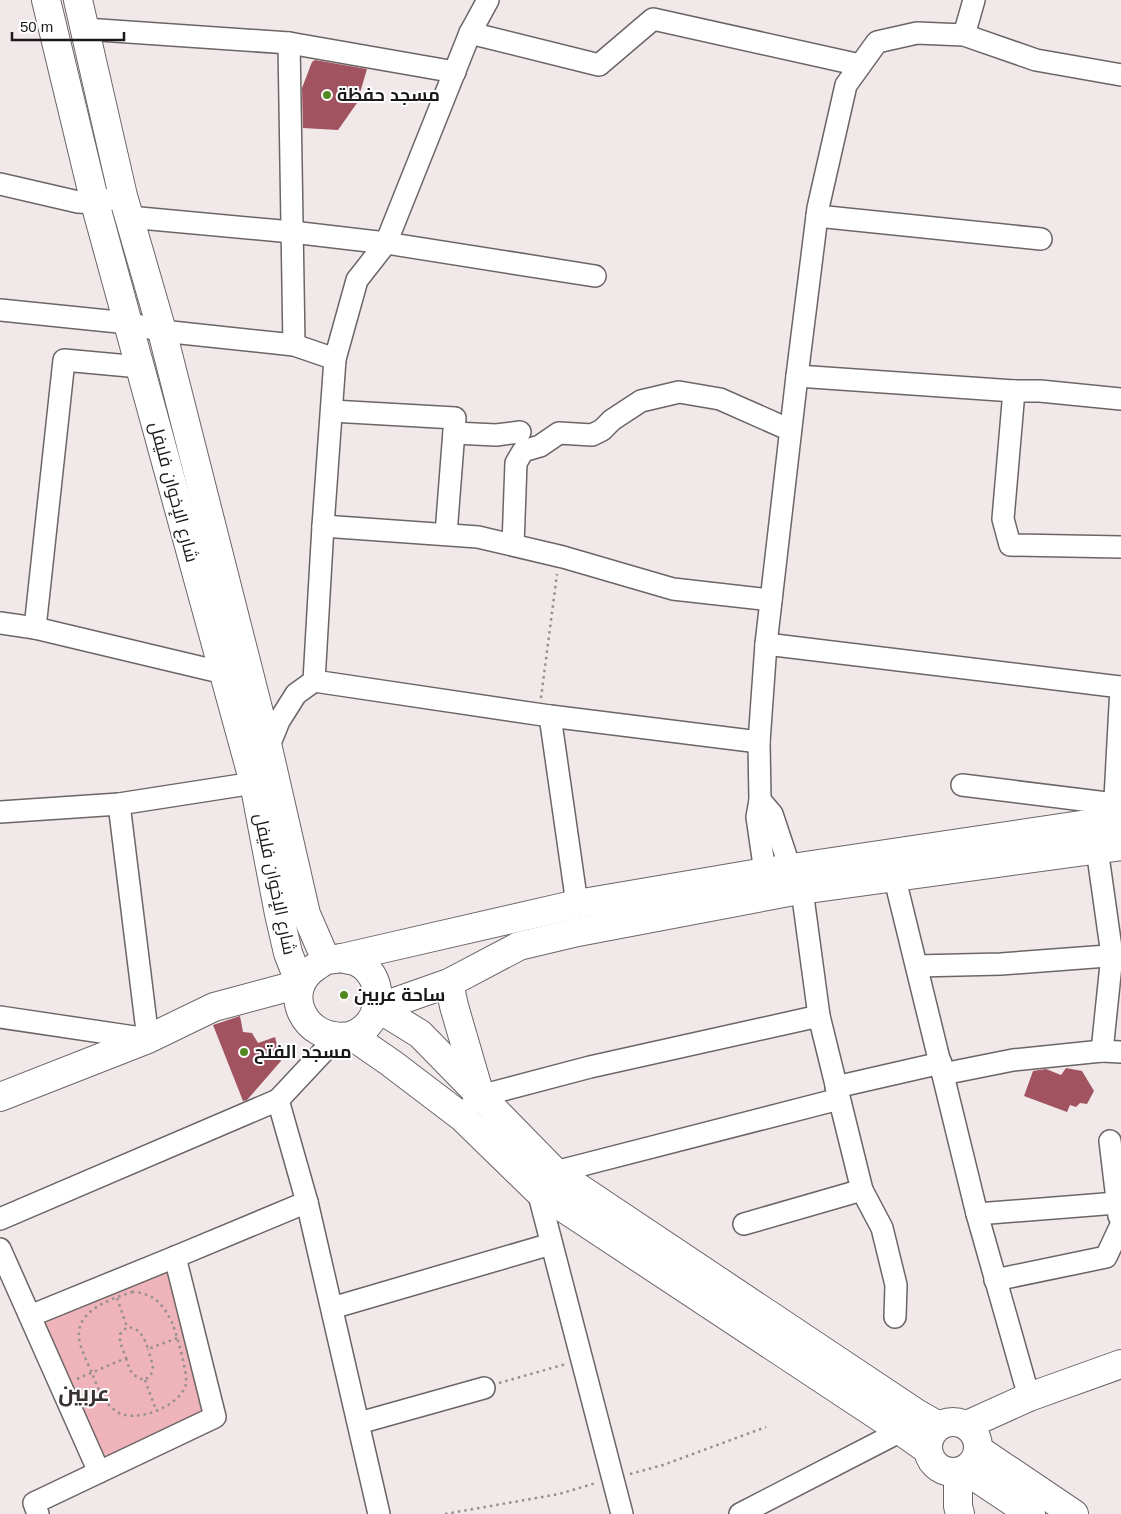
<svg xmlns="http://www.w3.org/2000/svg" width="1121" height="1514" viewBox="0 0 1121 1514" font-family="Helvetica,Cairo,sans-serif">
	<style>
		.green { fill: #eeb4ba }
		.building { fill: #a1535f }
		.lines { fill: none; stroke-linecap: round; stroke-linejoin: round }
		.minor-casing { stroke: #6c6565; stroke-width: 24 }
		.major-casing { stroke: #6c6565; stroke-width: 30 }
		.path { stroke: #968f90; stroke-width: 2.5; stroke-dasharray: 2.5 4; stroke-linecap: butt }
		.minor { stroke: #fff; stroke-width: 21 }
		.major { stroke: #fff; stroke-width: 28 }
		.poi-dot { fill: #538922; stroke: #fff; stroke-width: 2 }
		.labels { text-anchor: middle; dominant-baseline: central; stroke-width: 4; stroke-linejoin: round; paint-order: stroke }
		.poi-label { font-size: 18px; font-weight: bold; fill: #1b1819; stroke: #fff; text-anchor: start }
		.street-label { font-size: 18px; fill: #1b1819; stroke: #fff }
		.district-label { font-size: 22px; font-weight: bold; fill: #393232; stroke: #fff }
	</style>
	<rect width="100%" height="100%" fill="#f1e8e9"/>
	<path class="green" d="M169,1266L208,1414L102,1465L39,1319Z"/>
	<g class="building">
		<path d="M315,60L367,69L357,103L338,130L303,128L302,88L312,62Z"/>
		<path d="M240,1016L243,1032L252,1033L258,1043L275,1037L281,1061L247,1100L243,1101L213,1025Z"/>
		<path d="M1066,1068L1082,1071L1094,1091L1087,1104L1080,1103L1076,1107L1070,1105L1067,1112L1024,1096L1033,1071L1046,1069L1061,1075Z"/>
	</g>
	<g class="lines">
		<g class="minor-casing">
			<g id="minor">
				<path d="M85,29L289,43"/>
				<path d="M470,33L599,65L653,19L860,65"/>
				<path d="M964,35L974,0"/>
				<path d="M0,184L78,202L95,203L123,196"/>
				<path d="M817,216L1041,239"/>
				<path d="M129,217L292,232L386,243L595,276"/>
				<path d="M0,310L128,323L162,331L294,345L335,359"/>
				<path d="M294,345L289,43L455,72"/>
				<path d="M797,376L1014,391H1040L1121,399"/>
				<path d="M1014,391L1003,519L1010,545L1121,547"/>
				<path d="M332,411L455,418L446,534"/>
				<path d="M454,433L496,435L520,432"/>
				<path d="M323,526L478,537L563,557L673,589L771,600"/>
				<path d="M513,545L516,463L523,451L540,446L559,433L592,435L602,430L612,420L641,401L679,392L720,399L790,430"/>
				<path d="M0,623L35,628L224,673"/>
				<path d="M35,628L64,360L140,367"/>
				<path d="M766,644L1121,687"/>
				<path d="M314,681L550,716L759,742"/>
				<path d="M550,716L577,904"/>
				<path d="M268,748L279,721L296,694L314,681L323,526L335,359L357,280L386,243L470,33L488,0"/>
				<path d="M962,785L1115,804"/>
				<path d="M760,800L772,814L790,868L792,883"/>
				<path d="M0,812L119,804L254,783"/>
				<path d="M1114,817L1121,687"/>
				<path d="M1097,849L1112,955L1102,1051L1121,1052"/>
				<path d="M891,863L977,1214L1029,1397"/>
				<path d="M767,886L757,817L760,800L759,742L766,644L797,376L818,208L846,85L877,42L917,33L964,35L1036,60L1121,75"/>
				<path d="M802,890L819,1016L862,1190L882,1228L896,1285L895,1317"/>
				<path d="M917,966L1001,964L1121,955"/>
				<path d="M0,1017L148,1039L119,804"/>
				<path d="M336,1038L278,1100L307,1202L379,1514"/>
				<path d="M943,1074L1013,1060L1102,1051"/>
				<path d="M836,1087L941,1063"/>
				<path d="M472,1104L480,1096L590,1067L819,1016"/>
				<path d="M1110,1141L1119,1216"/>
				<path d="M555,1172L839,1099"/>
				<path d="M538,1191L622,1514"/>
				<path d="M977,1214L1117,1203"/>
				<path d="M0,1219L278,1100"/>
				<path d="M744,1224L862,1190"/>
				<path d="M0,1249L99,1472"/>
				<path d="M995,1280L1106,1257L1121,1225"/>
				<path d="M332,1308L551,1244"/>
				<path d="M30,1316L175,1257L307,1202"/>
				<path d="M359,1423L484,1388"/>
				<path d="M38,1514L34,1503L215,1417L175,1257"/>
				<path d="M740,1514L901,1431"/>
			</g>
		</g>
		<g class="major-casing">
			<g id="major">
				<path d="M78,0L123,196L162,331L268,748L306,914L326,960"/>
				<path d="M342,958L577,904L765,872L1121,819"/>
				<path d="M342,958C347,960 353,960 357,962C377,972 382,996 374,1015C370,1025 359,1034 349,1036C304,1043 279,990 317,966C320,964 324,961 327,960C332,959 337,959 342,958Z"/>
				<path d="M449,983L454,1006L479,1092"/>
				<path d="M378,1008L449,983L519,946L578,932L794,891L1121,846"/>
				<path d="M378,1008L420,1034L555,1172L916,1413L939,1426"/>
				<path d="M352,1036L391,1063L462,1117L538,1191L901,1431L928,1450"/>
				<path d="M0,1097L148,1039L214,1007L300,984L288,953L279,914L254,783L95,203L46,0"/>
				<circle cx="953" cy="1447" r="25"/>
				<path d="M967,1425L1029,1397L1121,1364"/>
				<path d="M979,1450L1074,1514"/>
				<path d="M965,1470L1031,1514"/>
				<path d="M958,1473V1506L960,1514"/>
			</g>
		</g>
		<g class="path">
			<path d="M541,698L557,574"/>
			<path d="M132,1292C139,1292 147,1294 153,1298C162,1303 169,1316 173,1325C177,1336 188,1374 186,1384C181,1406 134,1425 116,1411C103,1402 98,1388 92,1373C88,1364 80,1348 79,1338C76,1310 111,1299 132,1292Z"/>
			<path d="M117,1298L127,1327"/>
			<path d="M126,1358C130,1371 131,1376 145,1380L151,1375L153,1366L148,1349"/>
			<path d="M77,1379L126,1358L120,1342V1334L127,1327C140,1328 144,1337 148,1349L177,1338"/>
			<path d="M145,1380L156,1410"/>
			<path d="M499,1383L566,1364"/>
			<path d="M630,1474L663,1465L766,1427"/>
			<path d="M445,1514L559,1494L596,1483"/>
		</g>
		<use href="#minor" class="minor"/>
		<use href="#major" class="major"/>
	</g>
	<g class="poi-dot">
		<circle cx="327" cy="95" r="5"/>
		<circle cx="344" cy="995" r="5"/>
		<circle cx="244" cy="1052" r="5"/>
	</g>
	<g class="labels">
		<g class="poi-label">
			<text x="337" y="95">مسجد حفظة</text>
			<text x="354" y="995">ساحة عربين</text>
			<text x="254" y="1052">مسجد الفتح</text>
		</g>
		<g class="street-label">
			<text transform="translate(174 492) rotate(75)">شارع الإخوان فليفل</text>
			<text transform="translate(275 884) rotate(78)">شارع الإخوان فليفل</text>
		</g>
		<g class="district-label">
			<text x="84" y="1393">عربين</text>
		</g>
	</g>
	<path d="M12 32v8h112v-8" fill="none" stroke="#1b1819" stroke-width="2.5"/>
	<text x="20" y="32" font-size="15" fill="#1b1819" stroke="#ffffff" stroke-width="4" paint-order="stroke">50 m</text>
</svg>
